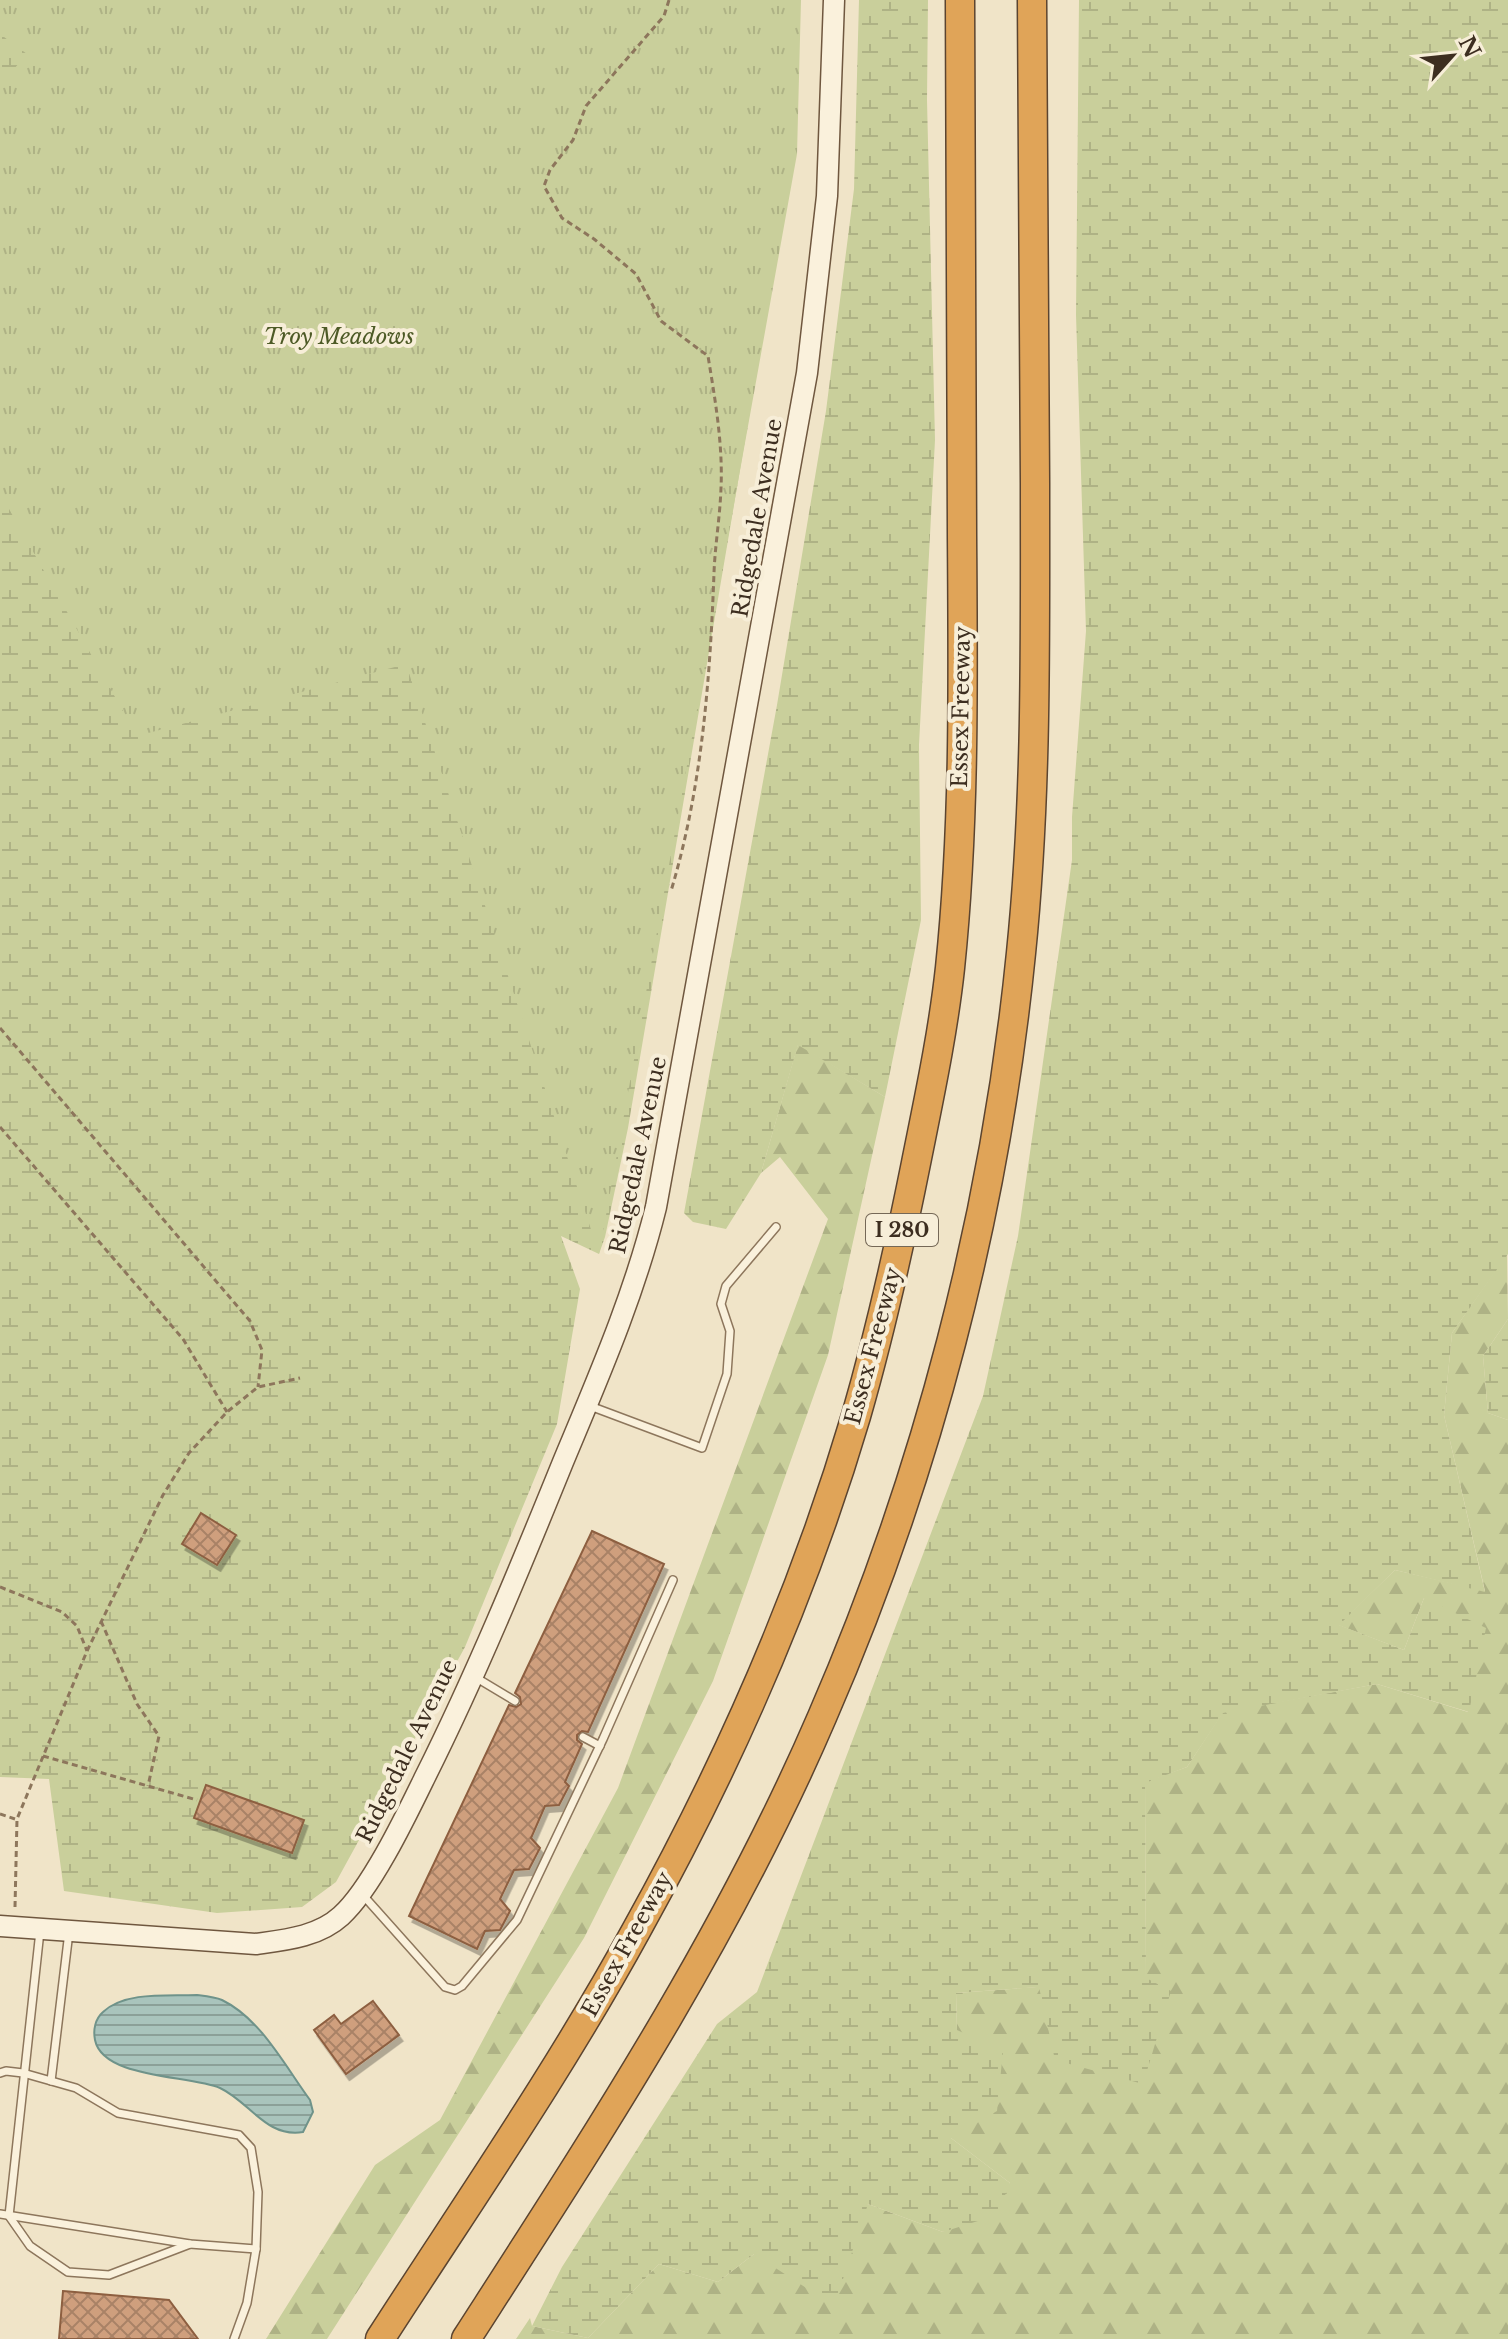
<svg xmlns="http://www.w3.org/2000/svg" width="1508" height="2339" viewBox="0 0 1508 2339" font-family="'Libre Baskerville',serif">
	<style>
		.forest { fill: url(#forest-firs) }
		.wetland { fill: url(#wetland-marsh) }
		.park { fill: url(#park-tufts) }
		.water { fill: url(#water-rules); stroke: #6f938a; stroke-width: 2 }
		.building { fill: url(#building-cross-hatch); stroke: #8d5f41; stroke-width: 2; filter: url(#shadow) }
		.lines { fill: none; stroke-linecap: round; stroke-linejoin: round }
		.lane-casing { stroke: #8d765c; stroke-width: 10 }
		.secondary-casing { stroke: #6f573f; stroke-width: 23 }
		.highway-casing { stroke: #5b4430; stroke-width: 31 }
		.path { stroke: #8d765c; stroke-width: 3; stroke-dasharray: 6 4; stroke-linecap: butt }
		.lane { stroke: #faf1dc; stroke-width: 7 }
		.secondary { stroke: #faf1dc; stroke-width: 20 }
		.highway { stroke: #e0a458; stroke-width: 28 }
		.labels { text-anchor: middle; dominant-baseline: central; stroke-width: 8; stroke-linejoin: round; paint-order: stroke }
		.shield { fill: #f7eed8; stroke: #756857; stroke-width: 2 }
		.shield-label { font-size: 20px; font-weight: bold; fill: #3d2e20 }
		.park-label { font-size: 22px; font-style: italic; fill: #4d5a26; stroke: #f7eed8 }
		.street-label { font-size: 22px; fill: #3d2e20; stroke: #f7eed8 }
	</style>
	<defs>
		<pattern id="forest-firs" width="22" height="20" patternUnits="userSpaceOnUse" patternTransform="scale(2)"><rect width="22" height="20" fill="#c9cf9b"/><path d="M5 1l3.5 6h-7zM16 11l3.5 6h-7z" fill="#aeb285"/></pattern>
		<pattern id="wetland-marsh" width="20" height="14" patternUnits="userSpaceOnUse" patternTransform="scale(2)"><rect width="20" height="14" fill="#c9cf9b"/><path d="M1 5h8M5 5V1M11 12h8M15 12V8" fill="none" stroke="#aeb285"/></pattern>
		<pattern id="park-tufts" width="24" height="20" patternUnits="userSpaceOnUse" patternTransform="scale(2)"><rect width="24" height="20" fill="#c9cf9b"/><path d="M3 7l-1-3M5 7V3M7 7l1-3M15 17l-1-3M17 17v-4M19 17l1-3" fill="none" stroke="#aeb285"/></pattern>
		<pattern id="water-rules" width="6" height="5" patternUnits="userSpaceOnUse" patternTransform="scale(2)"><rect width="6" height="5" fill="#a9c4bc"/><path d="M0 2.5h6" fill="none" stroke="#8ba098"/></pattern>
		<pattern id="building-cross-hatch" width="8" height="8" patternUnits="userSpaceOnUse" patternTransform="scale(2)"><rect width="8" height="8" fill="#cf9f7d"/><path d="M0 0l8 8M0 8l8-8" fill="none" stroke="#a98266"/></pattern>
		<filter id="shadow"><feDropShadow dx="3.5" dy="6" stdDeviation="0" flood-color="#0004"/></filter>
	</defs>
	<rect width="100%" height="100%" fill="#f0e4c8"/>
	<g class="forest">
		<path d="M798,1044L885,1097L828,1355L713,1681L584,1938L327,2339H266L375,2165L440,2120L618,1788L828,1219L780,1157L761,1173Z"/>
		<path d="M1507,1254L1508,1319L1483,1356L1488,1413L1508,1420V2339H516L530,2318L532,2326L588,2338L659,2264L718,2282L754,2254L868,2204L943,2232L1010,2183L951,2138L957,2030L956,1993L1146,1979L1145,1782L1187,1767L1223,1712L1377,1684L1468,1712L1424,1598L1404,1650L1338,1625L1395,1570L1485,1591L1444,1415L1452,1333Z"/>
	</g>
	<g class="wetland">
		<path d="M0,0L751,405L628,1128L605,1237L599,1254L561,1236L580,1289L557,1424L465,1647L336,1882L302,1907L217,1913L64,1891L49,1779L0,1777Z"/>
		<path d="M859,0H928L927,100L935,440L919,745L921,920L885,1097L798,1045L761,1173L726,1229L693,1222L684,1213L777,705L826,411L854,189Z"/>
		<path d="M1079,0H1508V1254L1452,1333L1444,1415L1485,1592L1395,1570L1339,1625L1404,1650L1424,1598L1486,1628L1469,1712L1377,1684L1223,1713L1187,1767L1145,1783L1146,1978L1171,1991L1143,2084L1055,2060L1039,1987L956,1993L957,2030L1003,2051L997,2111L951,2138L1010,2183L997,2215L943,2232L868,2204L834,2306L754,2254L718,2282L659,2264L588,2338L532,2326L562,2267L717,2024L757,1992L983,1396L1018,1236L1072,860V817L1086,631L1076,315Z"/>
		<path d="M1508,1319V1420L1488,1413L1483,1356Z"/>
	</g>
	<path class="park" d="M0,0H801L797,154L599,1254L406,664L137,736L0,493V85L27,54L0,34Z"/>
	<path class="water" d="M197,1995C205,1996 215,1997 222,2000C261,2019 285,2066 310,2100L313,2112L303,2132C266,2138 250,2102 220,2088C190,2075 103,2079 95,2040C93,2030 95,2019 103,2012C125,1991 169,1996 197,1995Z"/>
	<g class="building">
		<path d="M201,1513L236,1535L217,1565L182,1544Z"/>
		<path d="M592,1531L664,1564L588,1732L582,1731L577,1735V1740L582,1744L565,1782L569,1786L559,1805L545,1806L531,1838L540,1848L529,1869L514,1870L500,1899L510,1911L500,1930L485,1931L477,1949L409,1916L509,1705L516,1707L521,1704L520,1697L515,1693Z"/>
		<path d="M206,1785L304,1820L292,1853L194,1818Z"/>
		<path d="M373,2001L399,2035L346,2074L314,2030L334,2015L341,2024Z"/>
		<path d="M63,2291L169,2300L198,2339H59Z"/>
	</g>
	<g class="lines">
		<g class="lane-casing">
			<g id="lane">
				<path d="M590,1406L702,1448L727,1374L730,1331L721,1304L726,1286L776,1227"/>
				<path d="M475,1677L515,1701"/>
				<path d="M583,1737L600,1746"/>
				<path d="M362,1894L445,1987L455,1990L462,1986L517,1920L603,1739L673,1580"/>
				<path d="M40,1931L9,2216L30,2246L68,2272L109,2275L190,2244"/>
				<path d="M0,2073L6,2071L23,2073L76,2088L118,2113L239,2135L251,2148L258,2192L256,2249L247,2303L234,2339"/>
				<path d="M51,2081L69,1932"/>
				<path d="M0,2214L190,2244L256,2249"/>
			</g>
		</g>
		<g class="secondary-casing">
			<path id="secondary" d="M0,1926L256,1944C285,1940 318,1937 341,1916C371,1889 406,1816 425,1777C476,1675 520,1568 563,1462C598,1378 634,1296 656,1207L807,373L827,196L834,0"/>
		</g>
		<g class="highway-casing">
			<g id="highway">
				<path d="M380,2339C467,2204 560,2070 637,1929C727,1767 803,1595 856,1416C880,1333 899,1248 916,1163C929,1098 943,1033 950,968C965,824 963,678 962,534C962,356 961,178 960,0"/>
				<path d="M466,2339C596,2137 727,1938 822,1717C927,1476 995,1214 1021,953C1037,797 1035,640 1035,483C1034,322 1033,161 1032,0"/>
			</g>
		</g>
		<g class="path">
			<path d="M669,0L664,16L586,106L573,140L550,170L544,186L562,218L594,239L636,274L661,321L708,356C715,399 723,444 721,488C720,517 715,545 714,573C710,680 702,788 671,891"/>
			<path d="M0,1028L250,1321L262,1350L258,1387"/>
			<path d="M0,1127L183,1339L227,1412"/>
			<path d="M0,1587L62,1612L77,1626L87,1651"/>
			<path d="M101,1621L137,1704L159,1736L148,1786"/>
			<path d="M43,1756L197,1800"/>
			<path d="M0,1814L15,1819"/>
			<path d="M15,1907L17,1819L87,1651L163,1495L189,1453L227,1412L258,1387L300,1378"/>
		</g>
		<use href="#lane" class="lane"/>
		<use href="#secondary" class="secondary"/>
		<use href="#highway" class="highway"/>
	</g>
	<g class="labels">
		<rect class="shield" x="866" y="1214" width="72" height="32" rx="6"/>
		<g class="shield-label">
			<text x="902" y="1230">I 280</text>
		</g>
		<g class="park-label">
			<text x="339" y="336">Troy Meadows</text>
		</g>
		<g class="street-label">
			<text transform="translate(757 518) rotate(-80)">Ridgedale Avenue</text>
			<text transform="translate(961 707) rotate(-89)">Essex Freeway</text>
			<text transform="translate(638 1155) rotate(-78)">Ridgedale Avenue</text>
			<text transform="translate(873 1346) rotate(-75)">Essex Freeway</text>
			<text transform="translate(407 1751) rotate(-64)">Ridgedale Avenue</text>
			<text transform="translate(627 1944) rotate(-61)">Essex Freeway</text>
		</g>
	</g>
	<g transform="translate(1452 56) rotate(63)" stroke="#f7eed8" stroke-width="6" paint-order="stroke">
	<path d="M0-6L14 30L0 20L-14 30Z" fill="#3d2e20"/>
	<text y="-12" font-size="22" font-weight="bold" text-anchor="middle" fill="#3d2e20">N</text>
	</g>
</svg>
